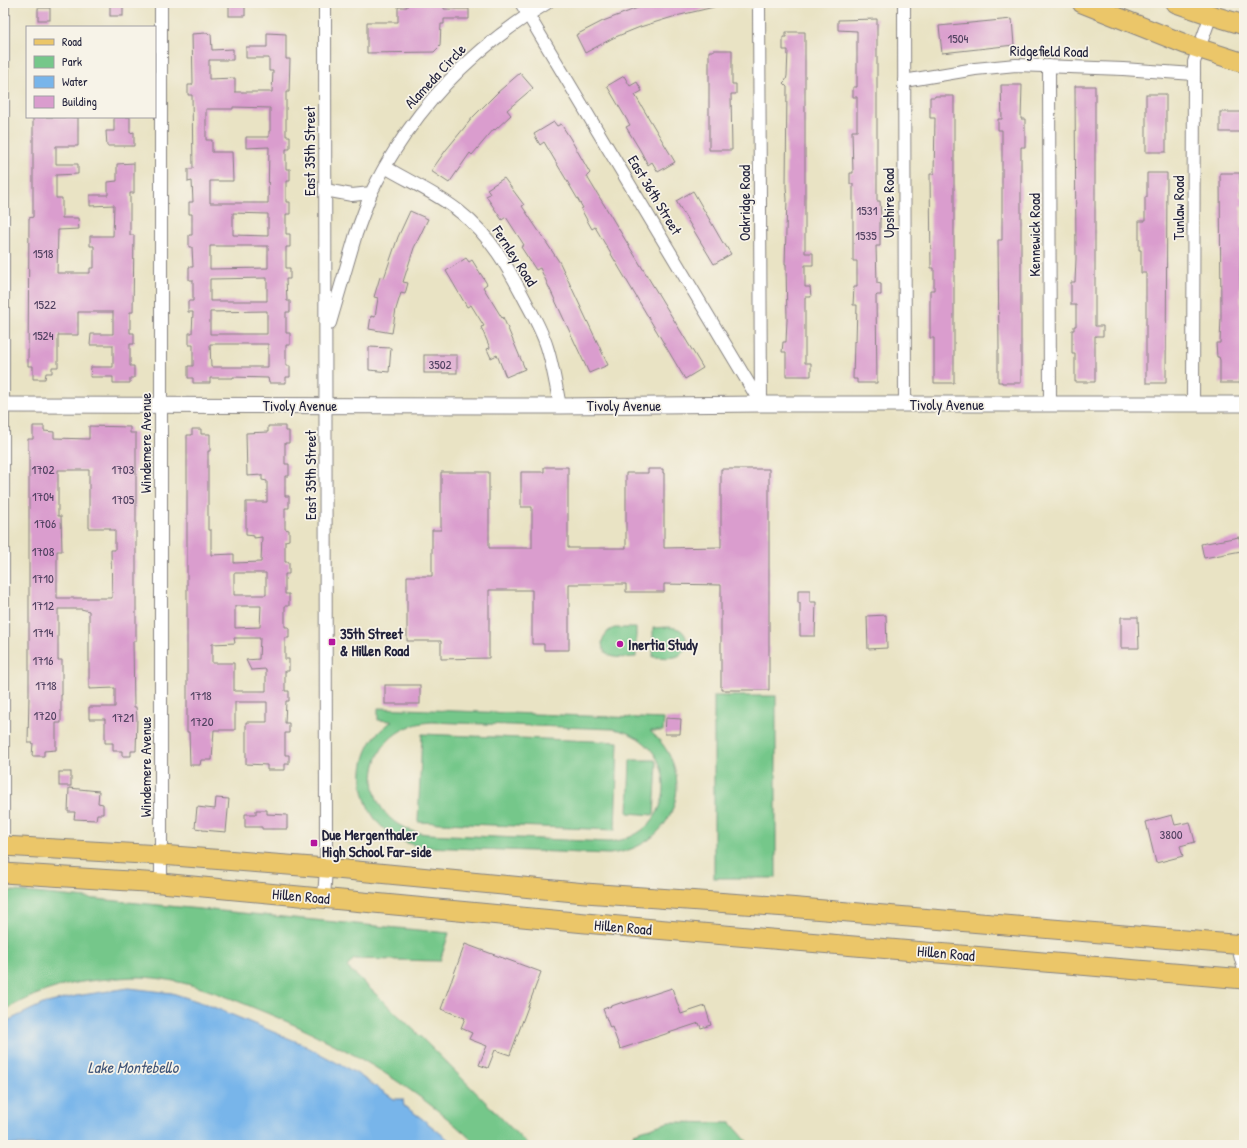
<svg xmlns="http://www.w3.org/2000/svg" width="1247" height="1148" viewBox="0 0 1247 1148" font-family="'Patrick Hand',sans-serif">
	<style>
		.green { fill: #75c78a; stroke: #4c7462; fill-rule: evenodd }
		.water { fill: #78b5ea; stroke: #4d6c92 }
		.building { fill: #da9dce; fill-rule: evenodd }
		.lines { fill: none; stroke-linecap: round; stroke-linejoin: round }
		.minor-casing { stroke: #868280; stroke-width: 14 }
		.tertiary-casing { stroke: #868280; stroke-width: 17 }
		.primary-casing { stroke: #868280; stroke-width: 21 }
		.minor { stroke: #fff; stroke-width: 12 }
		.tertiary { stroke: #fff; stroke-width: 15 }
		.primary { stroke: #ebc669; stroke-width: 19 }
		.poi-dot { fill: #b5179e; stroke: #f7f3e8; stroke-width: 1.5 }
		.labels { text-anchor: middle; dominant-baseline: central; stroke-width: 3.5; stroke-linejoin: round; paint-order: stroke }
		.number-label { font-size: 13px; fill: #504160 }
		.street-label { font-size: 15px; fill: #22223b; stroke: #f7f3e8 }
		.poi-label { font-size: 15px; font-weight: bold; fill: #22223b; stroke: #f7f3e8; text-anchor: start }
		.water-label { font-size: 16px; font-style: italic; fill: #405578; stroke: #f7f3e8 }
	</style>
	<rect width="100%" height="100%" fill="#f7f3e8"/>
	<filter id="ink" filterUnits="userSpaceOnUse"><feTurbulence type="fractalNoise" baseFrequency=".025" numOctaves="2"/><feDisplacementMap in="SourceGraphic" scale="8" xChannelSelector="R" yChannelSelector="G"/><feConvolveMatrix kernelMatrix="1 2 1 2 8 2 1 2 1" color-interpolation-filters="sRGB"/></filter>
	<filter id="wash" filterUnits="userSpaceOnUse"><feTurbulence type="fractalNoise" baseFrequency=".012" numOctaves="4" result="noise"/><feDisplacementMap in="SourceGraphic" scale="16" xChannelSelector="R" yChannelSelector="G"/><feGaussianBlur stdDeviation="0.9" result="paint"/><feColorMatrix in="noise" values="0 0 0 0 0 0 0 0 0 0 0 0 0 0 0 0 0 1.4 0 .05"/><feComposite in="paint" operator="in"/></filter>
	<g filter="url(#wash)">
		<rect width="100%" height="100%" fill="#e9e3c4"/>
		<g class="green">
			<path d="M615,628H636V657C629,657 618,659 611,656C596,649 602,631 615,628Z"/>
			<path d="M653,628C660,628 668,626 675,628C689,630 691,650 678,656C671,659 660,657 653,657Z"/>
			<rect x="714" y="696" width="62" height="182"/>
			<path d="M378,708L664,719L663,731H650C701,775 675,848 609,854L426,847C419,846 412,845 405,842C363,826 348,771 376,735C381,730 386,726 392,721L378,720ZM432,722L613,729C683,741 680,836 609,842L427,834C353,826 356,726 432,722Z"/>
			<path d="M422,734L618,742L615,830L418,822Z"/>
			<path d="M630,760H655L657,764L654,815L628,813Z"/>
			<path d="M3,890L449,933L440,961L354,959L347,967L415,1031L528,1145H477C413,1083 335,1040 252,1007C216,992 179,978 139,977C129,977 119,978 109,979C67,982 40,990 3,1011Z"/>
			<path d="M669,1122L731,1123L750,1145H627L634,1133Z"/>
		</g>
		<path class="water" d="M129,988L172,993L206,1004L300,1043L356,1073L394,1099H403L404,1106L420,1117L455,1145H3V1023L43,1004L76,996Z"/>
		<g id="blocks">
			<g class="building">
				<path d="M407,3H444V9H469V19H444V24H441L440,46L434,52L367,53V22H398V7H407Z"/>
				<path d="M651,3H714V7L676,16L640,27L613,38L585,53L576,35L603,21Z"/>
				<rect x="110" y="4" width="13" height="12"/>
				<rect x="229" y="5" width="16" height="11"/>
				<rect x="38" y="8" width="12" height="12"/>
				<path d="M877,19V201H880L881,218H880V246H876L877,283L881,284V295H877L876,296L877,383H857V379H853L854,341L856,342L857,305H853L854,287H857V261H853V184H850V173H853L852,131H857V97H853V87H857V31L838,30V20Z"/>
				<path d="M1012,19L1014,45L942,53L939,26Z"/>
				<path d="M786,32H805V253H813V265H805V287H810L811,297H805V363H811V376H786V352H782L783,342H786L787,320L786,264H785L787,199L786,187L787,87L783,83L786,80L787,76L788,50H783V37H786Z"/>
				<path d="M206,33L211,34L212,50L233,49V60H209V79L235,78V92H272L273,71H269V58H246V47H267V33L286,34V59H290L289,92H286V136H290V149H286V169H290V181H286V202H290V214H286V234H290V247H286V268H290V279H286L287,301H290V312H286V333H290V345H286V366H290V377H286V383H269L268,378L233,377V378H210V383H193V378H188V366H193V345H189V333H192L193,312H188V301H193V280H189V267H193L192,247H189V235H192V214H189V202H193L192,181L188,182V169H193L192,95H188V85H192L193,83L192,34ZM233,107L270,108V131H269V137H246V148L269,147L268,203H210V181H233L232,152H212V140H206V109H233ZM233,213L268,214V236L233,235ZM210,246H268V268L210,269ZM267,278V301H210V279ZM267,311V334H210V312ZM210,344H268V367H211Z"/>
				<path d="M713,50H732V84H736V94H731L732,150H709V51H713Z"/>
				<path d="M520,73L533,88L507,110L511,115L495,130L494,129L472,155L470,153L449,183L431,171L446,150L473,117L498,92Z"/>
				<path d="M624,76L630,86L637,82L642,91L635,95L675,162L658,172L652,162L648,165L640,150L626,127L630,125L607,86Z"/>
				<path d="M1001,85H1022L1021,119H1025V147H1021V383H1002V382H998V350H999L998,240H1002V130H998V119H1002Z"/>
				<path d="M1075,86H1095V326H1103V336H1095V382H1075V354H1072V330H1074V326H1076V305H1071V282H1075L1076,259Z"/>
				<rect x="1146" y="94" width="20" height="58"/>
				<path d="M935,96H954V383H934V338H930V290H934V268H931L930,174H934L935,118H930V97H935Z"/>
				<rect x="1220" y="112" width="24" height="20"/>
				<path d="M33,117H78V146H56V164H78V174L56,175V198H62V218H78L79,229L58,230L57,273H90V268H94V246H90V236H113L114,205L90,206V195H108V182L117,181V164L134,163V193H130V235H134L133,312H130V333H134V344H130V366H134V378H130V383H113V377H90L91,367H113V345H90L91,334H113V312H78V335H58V367H52V373H46L45,379H33V366H28L29,218L33,217Z"/>
				<path d="M114,117H130V133L134,132V146H107L106,131H114Z"/>
				<path d="M554,122L557,126L561,124L570,138L590,173L587,176L589,180L703,368L685,379L595,227L592,229L588,222L581,209L583,208L544,142L540,145L534,134Z"/>
				<path d="M1147,173H1167L1166,383H1146V273H1141V250H1139V221H1145V197H1147Z"/>
				<path d="M1220,173H1240V197H1244V206H1241V229H1244V239H1241L1240,274L1241,317H1244V360H1241L1240,383H1220V360L1219,357H1217L1216,343H1220L1221,317Z"/>
				<path d="M504,178L524,205L522,206L560,263L608,365L589,373L540,268L536,270L521,247L524,245L506,217L502,220L486,196L490,194L487,189Z"/>
				<path d="M693,191L723,243H724L731,254L714,264L676,201Z"/>
				<path d="M410,211L428,219L414,248L403,282L408,283L405,294L401,293L396,309L392,333L369,329L371,316L375,317L378,298L374,297L380,277L384,278L398,237Z"/>
				<path d="M466,258L469,262L472,260L487,284L483,287L502,318L503,317L525,369L506,377L497,355L491,358L487,349L490,348L481,327L484,326L471,305L467,307L446,271Z"/>
				<path d="M369,347L391,348L389,372L369,370Z"/>
				<rect x="424" y="355" width="33" height="18"/>
				<path d="M33,426H44V431L54,432V438L89,439V426L130,427V433H136V641H133L134,707H136L137,719L136,751H131V756H122V751H113V743H105V719H89V707H115V688L89,689V611L81,609H58V660H62V695H61V723H56V750L44,751V756H32L33,743H28L29,695V450H28V439H33ZM58,470H89V528H110V530H115V550H111L112,598H57V551H62L61,516H58Z"/>
				<path d="M268,426H285V431H289V443H285V464H289V476H285V496H289V508H285V529L289,530V540L285,541V562H289V574H285V594H289V606H285V627H289V638H285V659H289V671H285V691H289V701H286L285,723H289V733H285V755H289V764H285V770H267V765L246,764V722H267V702H235V730H214L212,760H201L200,765H190L189,732H187V435H192V429H201V434H210V451H208V530H211V555L234,554V563L261,562L262,537L254,538V536L246,535V502H267V481L262,480V475L247,476L246,433L268,432ZM234,573H266V595H234ZM235,606H261L260,627L235,628ZM234,638H260L259,659L246,660L251,670L266,669V691H234V663H212V644L235,643Z"/>
				<path d="M544,467H568V548H626V473H648V469H663V473H664V548L721,547V469H769V690H721V585L664,584V592H626V584H569V650H544V644H532V590H489V658L441,659V641H407V576H432V530H441V472H489V548H532V507H521V472H544Z"/>
				<path d="M1239,537L1241,551L1204,558L1201,544Z"/>
				<path d="M798,590H810V602H816L815,636H800V603H798Z"/>
				<path d="M886,615L887,648L868,649L867,616Z"/>
				<path d="M1121,617H1138L1139,648H1121Z"/>
				<rect x="385" y="685" width="35" height="19"/>
				<path d="M666,718L681,719L680,734H665Z"/>
				<rect x="59" y="772" width="12" height="14"/>
				<path d="M69,788L99,791L98,803L103,804V814H97L96,820L74,819L75,812H68Z"/>
				<path d="M216,798L229,799L226,832L202,830V829L195,828L197,807L215,809Z"/>
				<path d="M256,810H267V814L287,815V829H262V827H245V814H256Z"/>
				<path d="M1172,815L1175,825L1190,822L1195,842L1180,846L1183,856L1156,863L1146,822Z"/>
				<path d="M465,944L541,972L510,1055L495,1050L488,1068L479,1065L487,1046L469,1039L472,1033L461,1028L465,1018L441,1009Z"/>
				<path d="M672,988L681,1014L705,1006L711,1025L701,1028L699,1023L620,1049L612,1027L610,1028L603,1009L623,1002V1004Z"/>
			</g>
		</g>
	</g>
	<g filter="url(#ink)">
		<use href="#blocks" fill-opacity="0" stroke="#868280" stroke-width="1"/>
		<g class="lines">
			<g class="minor-casing">
				<g id="minor">
					<path d="M521,3L761,404"/>
					<path d="M759,3L761,404"/>
					<path d="M904,3L905,404"/>
					<path d="M1049,66L1050,404"/>
					<path d="M904,81L975,69L1016,65L1123,69L1194,74"/>
					<path d="M385,167C410,182 438,194 460,212C491,236 509,269 526,302C534,317 542,331 547,347C553,366 556,386 560,406"/>
					<path d="M325,190L352,195L371,193C378,179 386,164 395,150C433,89 486,40 547,3"/>
					<path d="M330,323L356,234L371,193"/>
					<path d="M1193,404L1194,62L1211,15"/>
					<path d="M3,873V3"/>
					<path d="M161,883V3"/>
					<path d="M324,898L326,868L325,3"/>
					<path d="M1237,944L1244,970"/>
				</g>
			</g>
			<g class="tertiary-casing">
				<path id="tertiary" d="M3,405L560,406L761,404H1244"/>
			</g>
			<g class="primary-casing">
				<g id="primary">
					<path d="M1082,3L1185,44L1244,63"/>
					<path d="M1176,3L1211,15L1244,25"/>
					<path d="M3,846L161,855L326,868L585,893L788,907L1244,945"/>
					<path d="M3,873L161,883L596,924L1244,979"/>
				</g>
			</g>
			<use href="#minor" class="minor"/>
			<use href="#tertiary" class="tertiary"/>
			<use href="#primary" class="primary"/>
		</g>
	</g>
	<g class="poi-dot">
		<rect x="328" y="638" width="8" height="8" rx="2"/>
		<circle cx="620" cy="644" r="4"/>
		<rect x="310" y="839" width="8" height="8" rx="2"/>
	</g>
	<g class="labels">
		<g class="number-label">
			<text x="958" y="38">1504</text>
			<text x="867" y="210">1531</text>
			<text x="866" y="235">1535</text>
			<text x="43" y="253">1518</text>
			<text x="45" y="304">1522</text>
			<text x="43" y="335">1524</text>
			<text x="440" y="364">3502</text>
			<text x="43" y="469">1702</text>
			<text x="123" y="469">1703</text>
			<text x="43" y="496">1704</text>
			<text x="123" y="499">1705</text>
			<text x="45" y="523">1706</text>
			<text x="43" y="551">1708</text>
			<text x="43" y="578">1710</text>
			<text x="43" y="605">1712</text>
			<text x="43" y="632">1714</text>
			<text x="43" y="660">1716</text>
			<text x="46" y="685">1718</text>
			<text x="201" y="695">1718</text>
			<text x="45" y="715">1720</text>
			<text x="123" y="717">1721</text>
			<text x="202" y="721">1720</text>
			<text x="1171" y="834">3800</text>
		</g>
		<g class="street-label">
			<text transform="translate(1049 51) rotate(1)">Ridgefield Road</text>
			<text transform="translate(435 76) rotate(-47)">Alameda Circle</text>
			<text transform="translate(309 151) rotate(-90)">East 35th Street</text>
			<text transform="translate(655 195) rotate(59)">East 36th Street</text>
			<text transform="translate(744 203) rotate(-90)">Oakridge Road</text>
			<text transform="translate(888 203) rotate(-90)">Upshire Road</text>
			<text transform="translate(1178 208) rotate(-90)">Tunlaw Road</text>
			<text transform="translate(1034 235) rotate(-90)">Kennewick Road</text>
			<text transform="translate(515 256) rotate(57)">Fernley Road</text>
			<text x="947" y="404">Tivoly Avenue</text>
			<text x="300" y="405">Tivoly Avenue</text>
			<text x="624" y="405">Tivoly Avenue</text>
			<text transform="translate(145 443) rotate(-90)">Windemere Avenue</text>
			<text transform="translate(310 475) rotate(-90)">East 35th Street</text>
			<text transform="translate(145 767) rotate(-90)">Windemere Avenue</text>
			<text transform="translate(301 896) rotate(5)">Hillen Road</text>
			<text transform="translate(623 927) rotate(5)">Hillen Road</text>
			<text transform="translate(946 953) rotate(5)">Hillen Road</text>
		</g>
		<g class="poi-label">
			<text x="340" y="633">35th Street<tspan x="340" dy="17">&amp; Hillen Road</tspan></text>
			<text x="628" y="644">Inertia Study</text>
			<text x="322" y="834">Due Mergenthaler<tspan x="322" dy="17">High School Far-side</tspan></text>
		</g>
		<g class="water-label">
			<text x="133" y="1067">Lake Montebello</text>
		</g>
	</g>
	<rect width="1247" height="1148" fill="none" stroke="#f7f3e8" stroke-width="16"/>
	<rect x="26" y="26" width="130" height="92" fill="#f7f3e8" stroke="#a29fa3"/>
	<rect x="34" y="39" width="20" height="6" fill="#ebc669" stroke="#a29fa3"/>
	<text x="62" y="46" font-size="12" fill="#22223b">Road</text>
	<rect x="34" y="56" width="20" height="12" fill="#75c78a" stroke="#a29fa3"/>
	<text x="62" y="66" font-size="12" fill="#22223b">Park</text>
	<rect x="34" y="76" width="20" height="12" fill="#78b5ea" stroke="#a29fa3"/>
	<text x="62" y="86" font-size="12" fill="#22223b">Water</text>
	<rect x="34" y="96" width="20" height="12" fill="#da9dce" stroke="#a29fa3"/>
	<text x="62" y="106" font-size="12" fill="#22223b">Building</text>
</svg>
